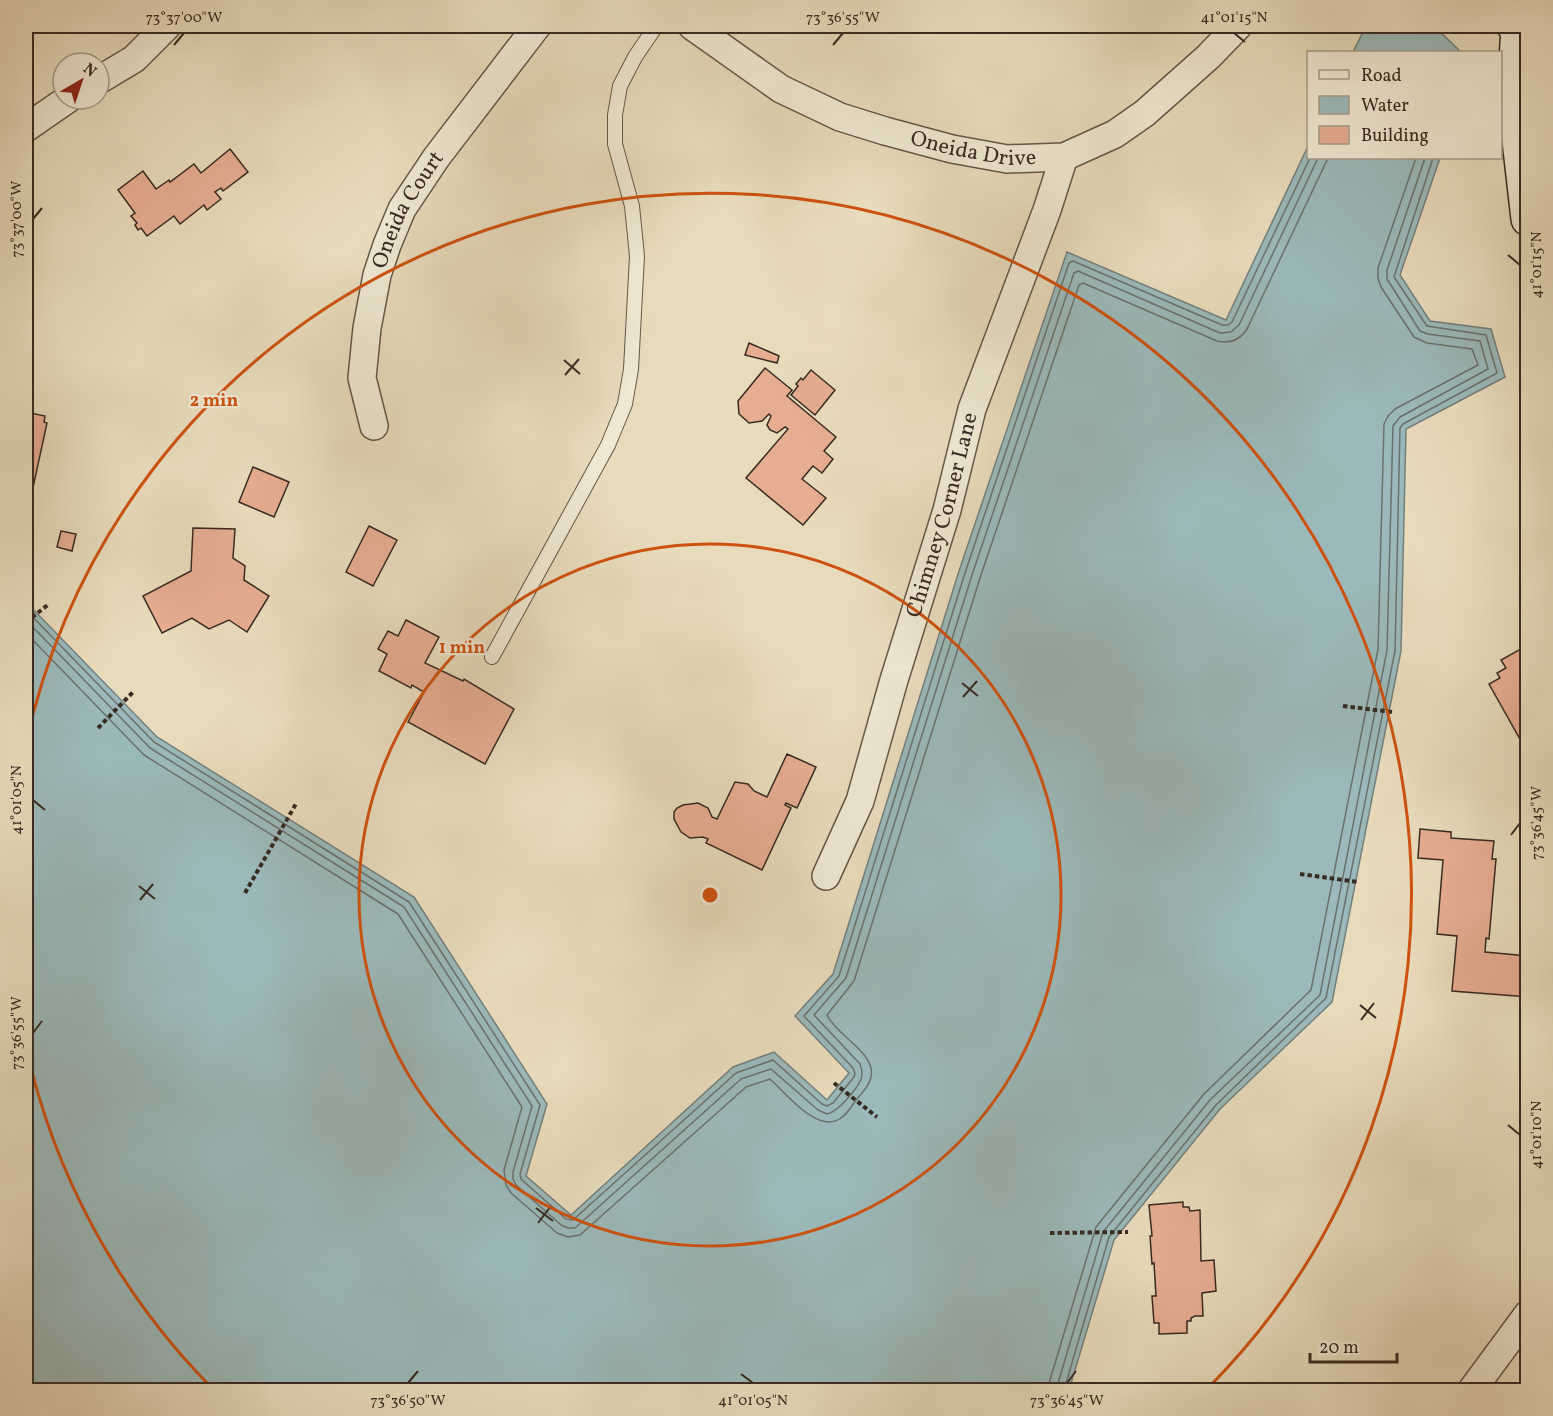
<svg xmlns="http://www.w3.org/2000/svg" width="1553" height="1416" viewBox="0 0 1553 1416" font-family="Vollkorn,serif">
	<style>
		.water { fill: #9bb9ba; stroke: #73807d; stroke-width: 1.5 }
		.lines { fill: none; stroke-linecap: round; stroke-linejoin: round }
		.shore { stroke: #6a726e; stroke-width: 1.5 }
		.building { fill: #e6ad91; stroke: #382a22; stroke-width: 1.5 }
		.service-casing { stroke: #645648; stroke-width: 16 }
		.minor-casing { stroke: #645648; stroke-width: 30 }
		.secondary-casing { stroke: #382a22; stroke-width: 36 }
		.path { stroke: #382a22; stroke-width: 4; stroke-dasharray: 4.5 3; stroke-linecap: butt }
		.service { stroke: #f0e8d3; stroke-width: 14 }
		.minor { stroke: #f0e8d3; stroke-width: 27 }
		.secondary { stroke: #f0e8d3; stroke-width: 33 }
		.ticks { fill: none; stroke: #382a22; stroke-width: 2 }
		.ring { fill: none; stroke: #ce520f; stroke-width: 3 }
		.labels { text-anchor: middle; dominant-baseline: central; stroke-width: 4.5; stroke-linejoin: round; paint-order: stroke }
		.street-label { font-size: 22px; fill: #382a22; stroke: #f0e8d3 }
		.centre { fill: #ce520f; stroke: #f0e8d3; stroke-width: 3 }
		.ring-label { font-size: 18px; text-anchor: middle; font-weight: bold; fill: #ce520f; stroke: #f0e8d3; stroke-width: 4.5; stroke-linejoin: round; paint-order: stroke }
		.neatline { fill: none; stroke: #382a22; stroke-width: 2 }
		.ticks-label { font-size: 15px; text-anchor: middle; fill: #382a22 }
	</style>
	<rect width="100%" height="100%" fill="#e8dbbc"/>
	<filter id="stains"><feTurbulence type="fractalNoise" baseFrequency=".00333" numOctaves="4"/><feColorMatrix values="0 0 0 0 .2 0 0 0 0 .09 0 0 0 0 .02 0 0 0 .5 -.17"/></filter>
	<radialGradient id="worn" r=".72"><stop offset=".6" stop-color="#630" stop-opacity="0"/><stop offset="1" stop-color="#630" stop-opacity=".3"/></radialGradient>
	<g class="water">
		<path d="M1366,26H1434L1461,52H1353Z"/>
		<path d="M1308,146V158H1440L1400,275L1430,321L1491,329L1505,377L1406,429L1401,651L1332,1002L1220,1109L1114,1240L1069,1390H26V602L157,737L414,897L547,1104L526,1176L571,1215L733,1067L774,1052L827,1100L849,1073L795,1016L833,974L959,571L1067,252L1226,320Z"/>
	</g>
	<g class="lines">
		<g class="shore">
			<path d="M26,610L154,742L409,902L540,1105L520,1174L521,1179L566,1219L573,1220L736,1073L773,1060L822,1104L827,1106L833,1103L854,1077L855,1073L853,1068L804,1016L839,976L965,573L1069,263L1073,261L1222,325H1228L1232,322L1310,158"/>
			<path d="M26,620L150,748L404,907L532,1106L513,1172V1179L516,1185L561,1225L568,1228H575L741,1079L771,1069L818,1110L827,1114C838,1112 857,1089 861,1079C863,1073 862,1069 860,1064L814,1015L846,978L972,575L1074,273L1078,271L1220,333L1231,332L1239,325L1318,158"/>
			<path d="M26,633L144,755L398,914L522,1107L504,1170L506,1185L511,1193L557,1233L568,1237L580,1235L746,1087L770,1079C786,1093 818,1135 841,1118C847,1114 852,1106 856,1100C864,1091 874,1081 871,1068C866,1048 835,1033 827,1015L854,981L980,578L1079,285L1083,283L1217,341C1230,344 1240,340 1247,329L1328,158"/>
			<path d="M1047,1390L1096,1227L1204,1094L1311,990L1378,649L1384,424L1388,416L1395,409L1478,365L1472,349L1427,343L1414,337L1381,287L1378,278V268L1416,158"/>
			<path d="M1056,1390L1103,1232L1210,1100L1320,995L1387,650L1393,426L1400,417L1488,369L1480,341L1428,334L1420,331L1387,279V270L1425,158"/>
			<path d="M1064,1390L1109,1237L1216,1105L1326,998L1395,651L1400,428L1403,424L1497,373L1486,335L1427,326L1394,277L1433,158"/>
		</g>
	</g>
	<g class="building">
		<path d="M230,149L248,172L223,191L221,188L215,192L221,199L207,210L204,205L180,224L174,216L147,236L141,228L138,230L135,225L137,223L131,216L135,213L118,190L143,171L156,189L169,180L170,182L194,164L201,173Z"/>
		<path d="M749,343L779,356L777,363L745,355Z"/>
		<path d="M765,368L792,390L787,396L836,437L824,451L833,459L822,473L813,466L802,479L826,498L803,525L746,478L788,429L785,427L777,433L770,430L767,425L771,416L769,414L762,421L749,423L739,414L738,401Z"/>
		<path d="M811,370L835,390L815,415L791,395L798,386L796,384L801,378L803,380Z"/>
		<path d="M26,412L45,416L44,422L47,423L29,506H26Z"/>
		<path d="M253,467L289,482L274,517L239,502Z"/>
		<path d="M369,526L397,540L373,586L346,572Z"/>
		<path d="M193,528L235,529L233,558L245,566L244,580L269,596L247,632L229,620L209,629L192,618L162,633L143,596L191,571Z"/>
		<path d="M61,531L76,534L72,551L57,547Z"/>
		<path d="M406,620L439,637L425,663L463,681L464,679L514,709L485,764L408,722L424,692L412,685L411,688L379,671L387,654L378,649L388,631L398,636Z"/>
		<path d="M1528,645V747L1525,748L1489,684L1500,678L1497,673L1506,668L1501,660Z"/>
		<path d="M787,754L816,767L797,808L786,803L785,805L791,808L762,870L706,843L708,839L703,837L690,838L681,832L674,819V812L677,808L683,805L698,803L708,808L712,817L717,819L735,782L748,784L754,791L767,797Z"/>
		<path d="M1420,829L1451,832V838L1494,841L1492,859H1496L1489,939L1486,938L1485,952L1528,956V997L1452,991L1457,936L1437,934L1443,860L1418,858Z"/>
		<path d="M1183,1202V1207H1189L1190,1211L1200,1210L1201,1261L1214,1260L1216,1291L1202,1293L1203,1316H1195L1191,1318V1321H1187V1333L1159,1334V1323H1154L1152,1296H1156L1154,1263L1152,1264L1150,1236H1152L1149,1205Z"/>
	</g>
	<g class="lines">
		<g class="service-casing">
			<path id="service" d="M492,657L608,445L625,404L631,369L637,256L632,206L615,144V115L620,86L635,57L656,26"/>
		</g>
		<g class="minor-casing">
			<g id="minor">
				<path id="s1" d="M692,26L781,89L840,117L885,131L952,149L1007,159L1064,157L1115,134L1145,113L1208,57L1238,26"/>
				<path d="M99,80L134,59L167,26"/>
				<path d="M26,128L68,99"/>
				<path id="s2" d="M374,426L362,378L367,328L377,275L387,245L402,209L436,158L537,26"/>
				<path id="s3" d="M826,876L860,801L894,680L947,510L972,409L1047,210L1064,157"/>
				<path d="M1472,1390L1528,1314"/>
			</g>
		</g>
		<g class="secondary-casing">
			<path id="secondary" d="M1514,26L1518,28L1515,75L1516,114L1528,219"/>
		</g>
		<g class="path">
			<path d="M26,622L49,604"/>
			<path d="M1343,706L1392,712"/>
			<path d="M98,728L134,691"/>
			<path d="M1300,874L1358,882"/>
			<path d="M245,893L297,802"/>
			<path d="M834,1083L877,1117"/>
			<path d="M1050,1233L1128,1232"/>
		</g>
		<use href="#service" class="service"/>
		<use href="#minor" class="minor"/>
		<use href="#secondary" class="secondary"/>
	</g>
	<path class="ticks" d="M1234,33L1245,42M174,45L184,33M833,45L843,33M33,219L42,208M1508,255L1520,265M564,360L580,374M565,375L579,359M962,683L978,696M963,697L977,681M33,800L45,810M1511,835L1520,823M139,886L155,899M140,900L153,884M1360,1005L1376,1018M1361,1020L1374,1003M33,1033L42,1021M1508,1125L1520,1135M536,1208L553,1221M538,1223L551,1206M741,1374L753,1383M408,1383L418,1371M1067,1383L1076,1371"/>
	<g class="ring">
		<circle cx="710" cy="895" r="351"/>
		<path d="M210 1386A701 701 0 0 1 26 1047M26 743A701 701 0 1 1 1210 1386"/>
	</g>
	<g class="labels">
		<g class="street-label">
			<text stroke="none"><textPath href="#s1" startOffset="312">Oneida Drive</textPath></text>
			<text stroke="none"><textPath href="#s2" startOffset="226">Oneida Court</textPath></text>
			<text stroke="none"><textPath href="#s3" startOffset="380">Chimney Corner Lane</textPath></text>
		</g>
	</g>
	<circle cx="710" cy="895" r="9" class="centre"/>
	<g class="ring-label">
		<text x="214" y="406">2 min</text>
		<text x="462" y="653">1 min</text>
	</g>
	<rect width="1553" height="1416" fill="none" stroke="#e8dbbc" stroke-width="66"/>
	<rect x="1307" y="51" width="195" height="108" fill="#f0e8d3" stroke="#a69c8c" stroke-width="1.5"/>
	<rect x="1319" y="70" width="30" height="9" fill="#f0e8d3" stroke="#a69c8c" stroke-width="1.5"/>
	<text x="1361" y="81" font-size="18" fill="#382a22">Road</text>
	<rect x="1319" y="96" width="30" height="18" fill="#9bb9ba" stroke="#a69c8c" stroke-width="1.5"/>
	<text x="1361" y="111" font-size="18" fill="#382a22">Water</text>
	<rect x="1319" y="126" width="30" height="18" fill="#e6ad91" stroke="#a69c8c" stroke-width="1.5"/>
	<text x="1361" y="141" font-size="18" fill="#382a22">Building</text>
	<g transform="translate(81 81) rotate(39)"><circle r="28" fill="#f0e8d3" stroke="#a69c8c" stroke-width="1.5"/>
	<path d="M0-4.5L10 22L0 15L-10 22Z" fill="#8f2418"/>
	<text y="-9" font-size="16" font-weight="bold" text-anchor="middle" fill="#382a22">N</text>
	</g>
	<path d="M1310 1353v9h87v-9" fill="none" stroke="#382a22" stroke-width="3"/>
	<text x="1319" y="1353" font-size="18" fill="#382a22" stroke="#f0e8d3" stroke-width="4.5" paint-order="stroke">20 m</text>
	<rect x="33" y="33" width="1487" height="1350" class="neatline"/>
	<g class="ticks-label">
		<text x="184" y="22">73°37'00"W</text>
		<text x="843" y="22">73°36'55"W</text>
		<text x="1234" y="22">41°01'15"N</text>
		<text transform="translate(16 219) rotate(-90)" y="5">73°37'00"W</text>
		<text transform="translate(1536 265) rotate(-90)" y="5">41°01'15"N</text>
		<text transform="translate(16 800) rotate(-90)" y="5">41°01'05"N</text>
		<text transform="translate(1536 823) rotate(-90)" y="5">73°36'45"W</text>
		<text transform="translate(16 1033) rotate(-90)" y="5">73°36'55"W</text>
		<text transform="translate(1536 1135) rotate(-90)" y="5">41°01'10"N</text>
		<text x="408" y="1405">73°36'50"W</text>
		<text x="753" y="1405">41°01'05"N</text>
		<text x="1067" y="1405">73°36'45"W</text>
	</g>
	<rect width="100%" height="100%" filter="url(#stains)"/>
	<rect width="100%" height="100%" fill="url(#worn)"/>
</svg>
